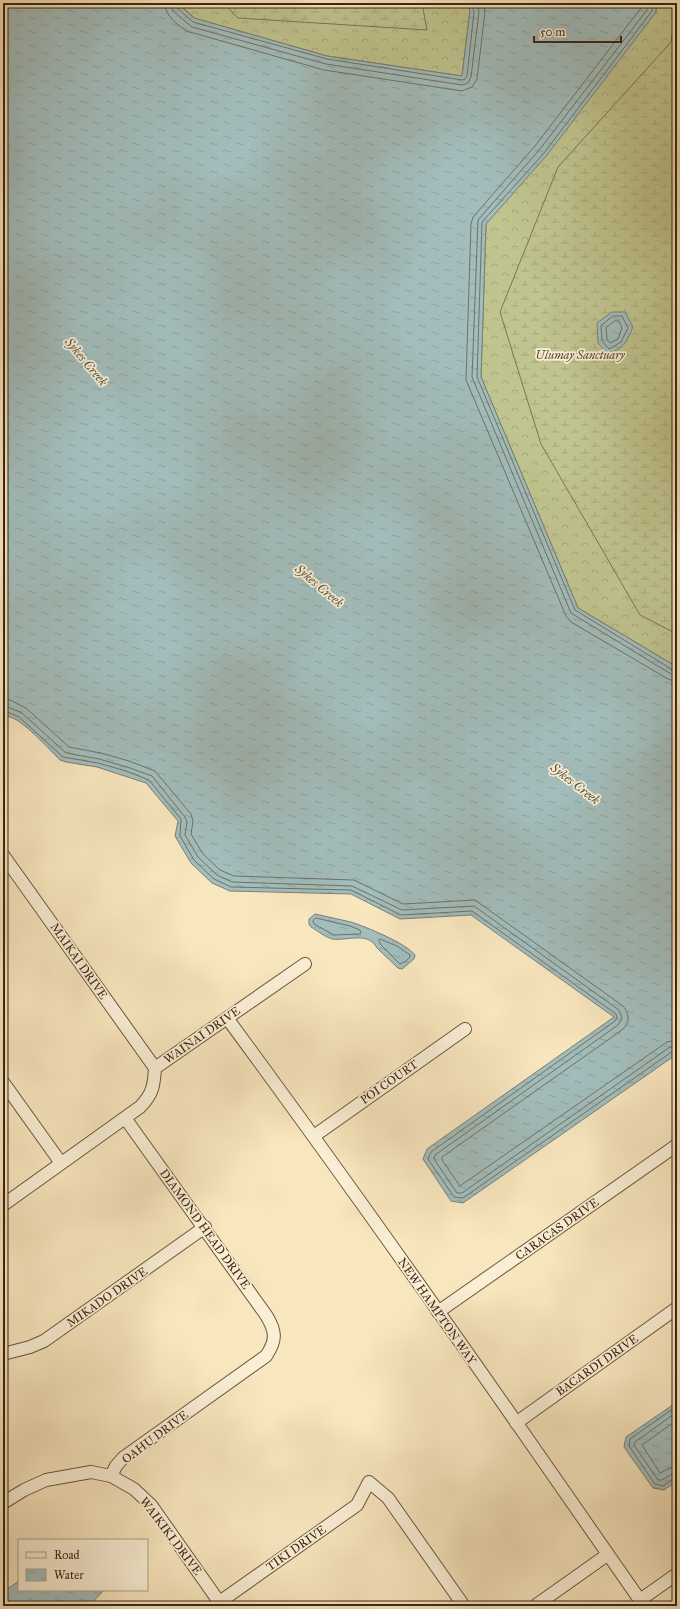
<svg xmlns="http://www.w3.org/2000/svg" width="680" height="1609" viewBox="0 0 680 1609" font-family="'IM FELL Great Primer',serif">
	<style>
		.forest { fill: url(#forest-crowns); stroke: #7d7450 }
		.wetland { fill: url(#wetland-marsh); stroke: #7d7450 }
		.water { fill: url(#water-ripples); stroke: #788077 }
		.lines { fill: none; stroke-linecap: round; stroke-linejoin: round }
		.shore { stroke: #6e7166; stroke-width: 1 }
		.minor-casing { stroke: #6a553c; stroke-width: 14 }
		.minor { stroke: #faefd5; stroke-width: 12 }
		.labels { text-anchor: middle; dominant-baseline: central; stroke-width: 3.5; stroke-linejoin: round; paint-order: stroke }
		.park-label { font-size: 12px; font-style: italic; fill: #5c4d30; stroke: #faefd5 }
		.street-label { font-size: 12px; fill: #3a2510; stroke: #faefd5 }
		.water-label { font-size: 13px; font-style: italic; fill: #595344; stroke: #faefd5 }
	</style>
	<defs>
		<pattern id="forest-crowns" width="20" height="18" patternUnits="userSpaceOnUse"><rect width="20" height="18" fill="#c0c48f"/><path d="M2 6a3 3 0 1 1 6 0M12 15a3 3 0 1 1 6 0" fill="none" stroke="#a6a87a"/></pattern>
		<pattern id="wetland-marsh" width="20" height="14" patternUnits="userSpaceOnUse"><rect width="20" height="14" fill="#c0c48f"/><path d="M1 5h8M5 5V1M11 12h8M15 12V8" fill="none" stroke="#a6a87a"/></pattern>
		<pattern id="water-ripples" width="26" height="14" patternUnits="userSpaceOnUse"><rect width="26" height="14" fill="#a2bdbc"/><path d="M2 4q2-2 4 0t4 0M15 11q2-2 4 0t4 0" fill="none" stroke="#8ca2a1"/></pattern>
	</defs>
	<rect width="100%" height="100%" fill="#f8e6be"/>
	<filter id="stains"><feTurbulence type="fractalNoise" baseFrequency=".005" numOctaves="4"/><feColorMatrix values="0 0 0 0 .2 0 0 0 0 .09 0 0 0 0 .02 0 0 0 .5 -.17"/></filter>
	<radialGradient id="worn" r=".72"><stop offset=".6" stop-color="#630" stop-opacity="0"/><stop offset="1" stop-color="#630" stop-opacity=".3"/></radialGradient>
	<g class="forest">
		<path d="M178,3H467L470,11L462,76L327,56L194,18Z"/>
		<path d="M656,3H677V667L578,608L481,377L486,224L656,12Z"/>
	</g>
	<g class="wetland">
		<path d="M223,3H422L427,30L238,18Z"/>
		<path d="M677,8V634L640,615L541,444L500,312L558,167L671,42Z"/>
	</g>
	<g class="water">
		<path d="M3,3H177L194,18L327,56L462,76L470,11L467,3H656V12L547,155L486,224L481,377L578,608L677,667V1054L463,1203L451,1201L423,1159L427,1149L614,1017L471,915L400,919L351,894L230,891L212,883L191,863L175,836L178,821L146,783L97,767L66,762L60,760C47,747 33,731 17,720C12,717 7,717 3,713Z"/>
		<path d="M612,312H625L633,327C626,343 624,348 608,354L598,343L597,323Z"/>
		<path d="M315,914C327,917 339,919 351,922C366,927 406,943 415,955L414,959L402,969L398,968L377,948C368,931 348,941 333,939C326,938 318,931 311,927L309,924V919Z"/>
		<path d="M677,1402V1481L664,1490L653,1488L624,1447L626,1437Z"/>
		<path d="M19,1581V1590H104L89,1606H3V1592Z"/>
	</g>
	<g class="lines">
		<g class="shore">
			<path d="M164,3C165,15 179,28 190,32L324,70L462,91L472,87L477,79L485,12L483,3"/>
			<path d="M170,3L173,11L192,27L326,64L462,85L468,83L471,77L479,12L477,3"/>
			<path d="M175,3L177,8L193,22L327,59L462,80L465,79L467,76L474,12L471,3"/>
			<path d="M641,3V8L535,146L473,217L471,224L466,380L566,616L571,622L668,679L677,682"/>
			<path d="M647,3V10L540,149L478,220L472,377L571,613L671,674L677,676"/>
			<path d="M652,3V11L544,153L482,222L477,377L575,610L673,670L677,671"/>
			<path d="M613,316H622L628,328L621,342L609,349L602,341L601,326Z"/>
			<path d="M615,321H619L622,328L618,339L610,343L607,339L606,328Z"/>
			<path d="M3,699L10,700L26,708L69,747L101,753L129,761L155,771L191,814L193,821L191,834L203,854L220,870L234,876L354,880L403,904L475,900L623,1006C630,1014 630,1023 622,1030L442,1157V1160L460,1186L667,1042L677,1040"/>
			<path d="M3,705L22,713L66,753L99,759L127,767L152,776L185,817L187,822L185,835L198,857L217,875L232,882L352,886L402,910L474,906L619,1010L622,1018L618,1025L435,1155L434,1159L457,1193H462L670,1047L677,1046"/>
			<path d="M3,710L19,717L63,757L98,763L126,771L149,780L181,819L180,836L194,860L214,879L231,887L351,890L401,915L472,911L616,1014L617,1018L615,1021L431,1152L428,1159L454,1197L463,1198L673,1051H677"/>
			<path d="M316,918L350,926L360,930L361,933L359,934L334,935L314,924L313,921Z"/>
			<path d="M380,939L397,946L410,955V957L406,961L400,964L381,945L379,941Z"/>
			<path d="M677,1406L630,1439L629,1446L655,1484L663,1486L674,1478H677"/>
			<path d="M677,1412L635,1442L634,1445L658,1480H662L672,1474L677,1473"/>
			<path d="M677,1420L642,1445L660,1473L670,1468L677,1467"/>
		</g>
		<g class="minor-casing">
			<g id="minor">
				<path d="M3,855L155,1068"/>
				<path d="M227,1018C325,1151 421,1286 516,1422C559,1483 601,1545 644,1606"/>
				<path d="M3,1082L61,1163"/>
				<path d="M314,1136L465,1029"/>
				<path d="M3,1205L140,1107C153,1094 154,1085 155,1068L305,964"/>
				<path d="M438,1312L677,1145"/>
				<path d="M3,1354L30,1347L44,1341L205,1227"/>
				<path d="M516,1423L677,1308"/>
				<path d="M111,1476L134,1489L151,1505L222,1606"/>
				<path d="M3,1503L24,1490L46,1480L91,1472L111,1476L116,1466L123,1458L266,1356C277,1340 276,1331 266,1315L125,1118"/>
				<path d="M640,1600L677,1574"/>
				<path d="M214,1606L357,1505L369,1482L388,1498L464,1606"/>
				<path d="M535,1606L607,1555"/>
			</g>
		</g>
		<use href="#minor" class="minor"/>
	</g>
	<g class="labels">
		<g class="park-label">
			<text x="580" y="355">Ulumay Sanctuary</text>
		</g>
		<g class="street-label">
			<text transform="translate(79 961) rotate(55)">MAIKAI DRIVE</text>
			<text transform="translate(202 1035) rotate(-35)">WAINAI DRIVE</text>
			<text transform="translate(389 1082) rotate(-35)">POI COURT</text>
			<text transform="translate(205 1229) rotate(54)">DIAMOND HEAD DRIVE</text>
			<text transform="translate(557 1229) rotate(-35)">CARACAS DRIVE</text>
			<text transform="translate(107 1297) rotate(-35)">MIKADO DRIVE</text>
			<text transform="translate(437 1311) rotate(55)">NEW HAMPTON WAY</text>
			<text transform="translate(597 1365) rotate(-35)">BACARDI DRIVE</text>
			<text transform="translate(155 1437) rotate(-37)">OAHU DRIVE</text>
			<text transform="translate(171 1536) rotate(53)">WAIKIKI DRIVE</text>
			<text transform="translate(296 1548) rotate(-35)">TIKI DRIVE</text>
		</g>
		<g class="water-label">
			<text transform="translate(86 362) rotate(50)">Sykes Creek</text>
			<text transform="translate(319 586) rotate(40)">Sykes Creek</text>
			<text transform="translate(575 784) rotate(38)">Sykes Creek</text>
		</g>
	</g>
	<rect width="680" height="1609" fill="none" stroke="#f8e6be" stroke-width="16"/>
	<rect x="4" y="4" width="672" height="1601" fill="none" stroke="#3a2510" stroke-width="2"/>
	<rect x="8" y="8" width="664" height="1593" fill="none" stroke="#3a2510"/>
	<rect x="18" y="1539" width="130" height="52" fill="#faefd5" stroke="#ad9e86"/>
	<rect x="26" y="1552" width="20" height="6" fill="#faefd5" stroke="#ad9e86"/>
	<text x="54" y="1559" font-size="12" fill="#3a2510">Road</text>
	<rect x="26" y="1569" width="20" height="12" fill="url(#water-ripples)" stroke="#ad9e86"/>
	<text x="54" y="1579" font-size="12" fill="#3a2510">Water</text>
	<path d="M534 36v6h87v-6" fill="none" stroke="#3a2510" stroke-width="2"/>
	<text x="540" y="36" font-size="12" fill="#3a2510" stroke="#faefd5" stroke-width="3" paint-order="stroke">50 m</text>
	<rect width="100%" height="100%" filter="url(#stains)"/>
	<rect width="100%" height="100%" fill="url(#worn)"/>
</svg>
